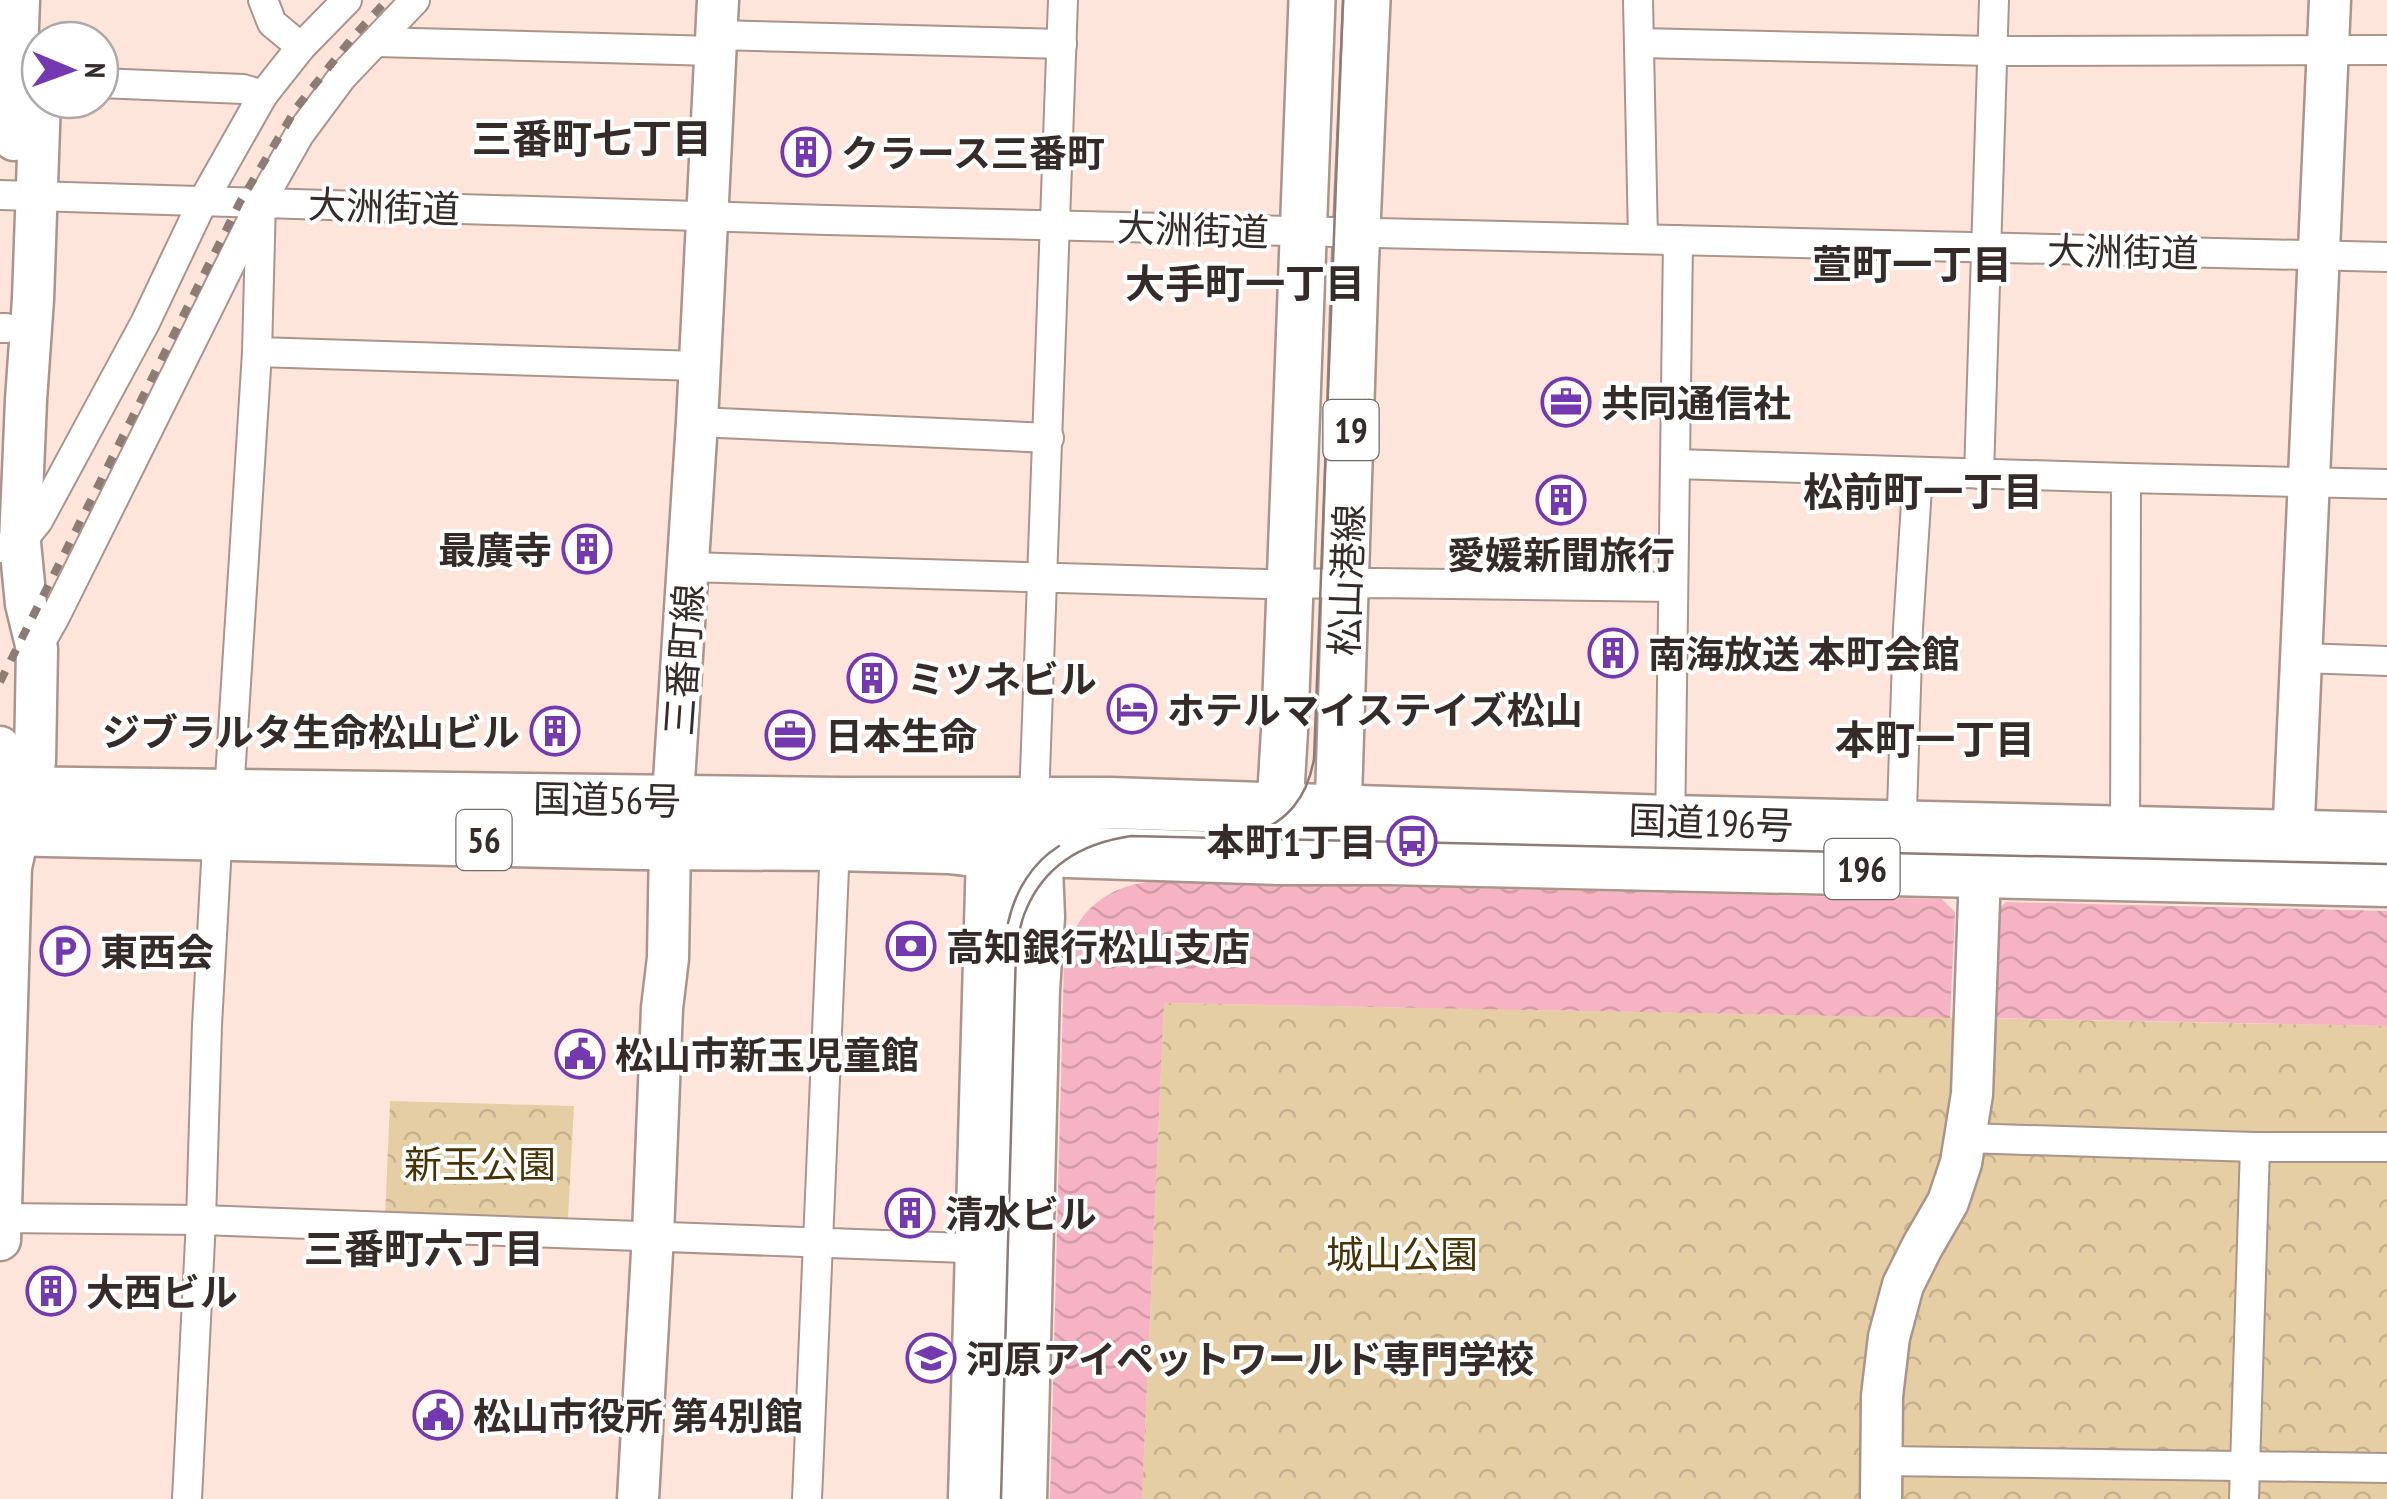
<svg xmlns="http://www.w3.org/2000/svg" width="2387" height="1499" viewBox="0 0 2387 1499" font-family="'PT Sans Narrow','Noto Sans JP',sans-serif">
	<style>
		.park { fill: url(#park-crowns) }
		.water { fill: url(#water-waves) }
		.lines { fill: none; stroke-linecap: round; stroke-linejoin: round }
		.street-casing { stroke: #ab948b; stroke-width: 32 }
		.secondary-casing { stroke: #ab948b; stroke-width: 45 }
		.primary-casing { stroke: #ab948b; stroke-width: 50 }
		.highway-casing { stroke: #ab948b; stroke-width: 55 }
		.street { stroke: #fff; stroke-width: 28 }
		.secondary { stroke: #fff; stroke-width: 40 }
		.primary { stroke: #fff; stroke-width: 45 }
		.highway { stroke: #fff; stroke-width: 50 }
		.tram { stroke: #8d7c76; stroke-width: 2.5 }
		.rail { stroke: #8d7c76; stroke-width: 8; stroke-dasharray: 12 12; stroke-linecap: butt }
		.labels { text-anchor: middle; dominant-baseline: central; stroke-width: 8; stroke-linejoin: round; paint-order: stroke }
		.shield { fill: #fff; stroke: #726b68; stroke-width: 2.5 }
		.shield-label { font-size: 35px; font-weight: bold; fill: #352b28 }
		.poi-label { font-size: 38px; font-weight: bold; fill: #352b28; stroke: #fff; text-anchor: start }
		.street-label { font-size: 38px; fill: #352b28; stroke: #fff }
		.park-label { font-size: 38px; fill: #483305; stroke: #fff }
		.neighbourhood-label { font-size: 40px; font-weight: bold; fill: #352b28; stroke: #fff }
	</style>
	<defs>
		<pattern id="park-crowns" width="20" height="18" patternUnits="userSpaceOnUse" patternTransform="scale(2.5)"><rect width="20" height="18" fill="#e5cea4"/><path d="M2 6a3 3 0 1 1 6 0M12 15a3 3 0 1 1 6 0" fill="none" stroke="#c5b18d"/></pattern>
		<pattern id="water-waves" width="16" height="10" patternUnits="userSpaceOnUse" patternTransform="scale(2.5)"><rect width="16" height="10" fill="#f5b3c3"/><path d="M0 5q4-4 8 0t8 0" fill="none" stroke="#d39aa8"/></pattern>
	</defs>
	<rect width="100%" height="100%" fill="#fee5db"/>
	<g class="park">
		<path d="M1164,1003L2387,1026V1499H1142Z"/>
		<path d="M390,1101L574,1106L568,1218L558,1225L385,1219Z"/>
	</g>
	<g class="water">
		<path d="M1158,881L1942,899L1955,912L1950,1018L1164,1003L1142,1499H1050L1064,962C1073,911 1108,884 1158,881Z"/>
		<path d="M2006,902L2387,911V1026L1988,1018L1994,913Z"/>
	</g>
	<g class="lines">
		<g class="street-casing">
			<g id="street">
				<path d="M263,0L272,23L301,47"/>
				<path d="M1638,0L1643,239"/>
				<path d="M716,35L1062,44"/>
				<path d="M376,42L715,51"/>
				<path d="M1639,43L1993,51L2387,50"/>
				<path d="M100,83L243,89L263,95"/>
				<path d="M0,195L827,220L2387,257"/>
				<path d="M0,328H6"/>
				<path d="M257,352L698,366"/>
				<path d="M697,422L1049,438"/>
				<path d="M1675,464L2126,478L2125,844"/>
				<path d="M1979,474L1994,0"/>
				<path d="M2126,478L2387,484"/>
				<path d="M0,548L20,543L38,521L145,323L203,201L263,95L301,47L347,0"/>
				<path d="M688,567L1265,584L1376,583L1672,587"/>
				<path d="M37,649L55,617L261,202L299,135L342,77L415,0"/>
				<path d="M2301,658L2387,661"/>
				<path d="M1034,801L1063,0"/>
				<path d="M1670,834L1678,240"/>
				<path d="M1901,840L1908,628L1918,472"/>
				<path d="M1965,1138L2255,1147H2387"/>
				<path d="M0,1218L201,1220L993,1249"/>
				<path d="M1882,1461L2387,1468"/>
				<path d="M187,1499L201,1220L207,1025L216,863L218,834L229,794L257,352L261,202"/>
				<path d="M807,1499L835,845"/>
				<path d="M2244,1499L2255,1147"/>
			</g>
		</g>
		<g class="secondary-casing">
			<g id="secondary">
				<path d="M14,140L19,0"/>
				<path d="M0,747L2,759L0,773"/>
				<path d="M2292,865L2330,0"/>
				<path d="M0,1240L11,867L35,761L37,649L26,604L20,543L26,400L33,299L40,100"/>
				<path d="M638,1499L653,1235L662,1008L668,958L670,843L697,422L718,0"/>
				<path d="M1881,1499L1882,1396L1889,1337L1903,1285L1922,1247L1948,1202L1961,1163L1965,1138L1972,1094L1981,845"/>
			</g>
		</g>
		<g class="primary-casing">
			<g id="primary">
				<path d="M1337,847L1355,273L1367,0"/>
				<path d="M1277,859L1285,722L1312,0"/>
			</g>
		</g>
		<g class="highway-casing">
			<g id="highway">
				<path d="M0,792L838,803H1110L1670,821L2387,838"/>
				<path d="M0,830L641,844L835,845L949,848L992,853L1038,851L1277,859H1387L2387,881"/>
				<path d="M974,1499L992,853L1006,823"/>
				<path d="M1021,1499L1034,989L1039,917L1035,819"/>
			</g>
		</g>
		<use href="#street" class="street"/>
		<use href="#secondary" class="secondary"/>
		<use href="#primary" class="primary"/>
		<use href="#highway" class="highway"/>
		<g class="tram">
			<path d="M1249,835C1287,823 1307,798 1314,759L1343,0"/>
			<path d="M1008,923C1015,891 1032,863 1059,846"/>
			<path d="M1001,1499L1016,949C1019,937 1020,922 1026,910C1045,864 1083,843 1131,836L2387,864"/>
		</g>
		<path class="rail" d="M0,682L240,202L297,107L352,38L387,0"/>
	</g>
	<defs>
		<g id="building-ring" transform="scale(2.5)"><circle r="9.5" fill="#fff" stroke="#7539af" stroke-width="1.5"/><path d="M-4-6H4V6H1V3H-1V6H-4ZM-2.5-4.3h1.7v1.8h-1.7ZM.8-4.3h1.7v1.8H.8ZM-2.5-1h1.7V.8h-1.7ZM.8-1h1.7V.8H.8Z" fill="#7539af"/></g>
		<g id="office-ring" transform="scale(2.5)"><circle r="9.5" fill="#fff" stroke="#7539af" stroke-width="1.5"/><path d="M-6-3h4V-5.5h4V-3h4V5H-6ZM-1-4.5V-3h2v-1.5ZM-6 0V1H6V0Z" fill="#7539af"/></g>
		<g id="hotel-ring" transform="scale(2.5)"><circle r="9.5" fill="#fff" stroke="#7539af" stroke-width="1.5"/><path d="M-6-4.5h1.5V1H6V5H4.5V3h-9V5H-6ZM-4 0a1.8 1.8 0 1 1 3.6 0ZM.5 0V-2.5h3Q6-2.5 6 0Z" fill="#7539af"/></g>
		<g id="bus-ring" transform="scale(2.5)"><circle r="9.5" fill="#fff" stroke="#7539af" stroke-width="1.5"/><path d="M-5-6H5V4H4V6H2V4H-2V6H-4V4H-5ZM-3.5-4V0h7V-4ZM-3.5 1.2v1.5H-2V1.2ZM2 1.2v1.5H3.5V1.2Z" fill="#7539af"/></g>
		<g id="bank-ring" transform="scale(2.5)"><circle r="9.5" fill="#fff" stroke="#7539af" stroke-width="1.5"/><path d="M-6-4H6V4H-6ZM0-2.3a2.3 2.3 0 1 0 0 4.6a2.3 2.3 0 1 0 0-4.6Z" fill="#7539af"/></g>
		<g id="parking-ring" transform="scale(2.5)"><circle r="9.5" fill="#fff" stroke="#7539af" stroke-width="1.5"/><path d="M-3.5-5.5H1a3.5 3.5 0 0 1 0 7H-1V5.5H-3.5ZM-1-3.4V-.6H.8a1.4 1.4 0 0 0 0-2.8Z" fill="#7539af"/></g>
		<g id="civic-ring" transform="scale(2.5)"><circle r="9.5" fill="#fff" stroke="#7539af" stroke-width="1.5"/><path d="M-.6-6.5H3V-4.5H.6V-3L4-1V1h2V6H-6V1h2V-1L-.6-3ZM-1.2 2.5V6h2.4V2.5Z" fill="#7539af"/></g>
		<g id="university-ring" transform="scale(2.5)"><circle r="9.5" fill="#fff" stroke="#7539af" stroke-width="1.5"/><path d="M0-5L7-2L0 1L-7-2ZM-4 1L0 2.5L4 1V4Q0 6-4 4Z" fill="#7539af"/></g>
	</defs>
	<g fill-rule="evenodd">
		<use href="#building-ring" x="806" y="152"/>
		<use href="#office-ring" x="1566" y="402"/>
		<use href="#building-ring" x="1561" y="500"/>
		<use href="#building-ring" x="587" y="549"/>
		<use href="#building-ring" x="1613" y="653"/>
		<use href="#building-ring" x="872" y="678"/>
		<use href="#hotel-ring" x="1132" y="709"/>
		<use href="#building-ring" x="555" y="731"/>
		<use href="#office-ring" x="790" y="735"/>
		<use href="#bus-ring" x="1412" y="841"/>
		<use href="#bank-ring" x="911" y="946"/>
		<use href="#parking-ring" x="65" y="951"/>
		<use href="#civic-ring" x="580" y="1054"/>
		<use href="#building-ring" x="910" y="1213"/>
		<use href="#building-ring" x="51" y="1291"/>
		<use href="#university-ring" x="931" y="1358"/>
		<use href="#civic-ring" x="438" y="1415"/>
	</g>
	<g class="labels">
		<g class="shield">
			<rect x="1323.5" y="400" width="55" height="60" rx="8"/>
			<rect x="456.5" y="810" width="55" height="60" rx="8"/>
			<rect x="1824.5" y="839" width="75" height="60" rx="8"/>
		</g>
		<g class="shield-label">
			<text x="1351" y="430">19</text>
			<text x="484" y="840">56</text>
			<text x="1862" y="869">196</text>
		</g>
		<g class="poi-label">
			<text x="841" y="152">クラース三番町</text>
			<text x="1601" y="402">共同通信社</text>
			<text x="552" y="549" text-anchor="end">最廣寺</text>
			<text x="1561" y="554" text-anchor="middle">愛媛新聞旅行</text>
			<text x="1648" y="653">南海放送 本町会館</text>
			<text x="907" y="678">ミツネビル</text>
			<text x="1167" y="709">ホテルマイステイズ松山</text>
			<text x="520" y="731" text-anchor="end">ジブラルタ生命松山ビル</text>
			<text x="825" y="735">日本生命</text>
			<text x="1377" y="841" text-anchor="end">本町1丁目</text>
			<text x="946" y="946">高知銀行松山支店</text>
			<text x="100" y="951">東西会</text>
			<text x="615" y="1054">松山市新玉児童館</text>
			<text x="945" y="1213">清水ビル</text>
			<text x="86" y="1291">大西ビル</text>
			<text x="966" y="1358">河原アイペットワールド専門学校</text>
			<text x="473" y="1415">松山市役所 第4別館</text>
		</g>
		<g class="street-label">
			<text transform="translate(384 206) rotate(2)">大洲街道</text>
			<text transform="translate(1193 229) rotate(2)">大洲街道</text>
			<text transform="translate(2123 251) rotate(1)">大洲街道</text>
			<text transform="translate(1346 580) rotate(-88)">松山港線</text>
			<text transform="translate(683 660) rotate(-86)">三番町線</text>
			<text transform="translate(607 799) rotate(1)">国道56号</text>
			<text transform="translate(1711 822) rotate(2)">国道196号</text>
		</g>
		<g class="park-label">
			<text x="480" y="1163">新玉公園</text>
			<text x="1402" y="1253">城山公園</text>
		</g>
		<g class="neighbourhood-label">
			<text x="592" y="138">三番町七丁目</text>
			<text x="1912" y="264">萱町一丁目</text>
			<text x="1245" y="283">大手町一丁目</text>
			<text x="1923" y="491">松前町一丁目</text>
			<text x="1935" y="739">本町一丁目</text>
			<text x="424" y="1248">三番町六丁目</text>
		</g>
	</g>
	<g transform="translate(70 70) rotate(91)"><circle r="48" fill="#ffffff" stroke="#aeaaa9" stroke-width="2.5"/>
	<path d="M0-8L18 38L0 25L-18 38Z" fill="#7539af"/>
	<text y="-15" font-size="28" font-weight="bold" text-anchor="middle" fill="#352b28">N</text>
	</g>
</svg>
